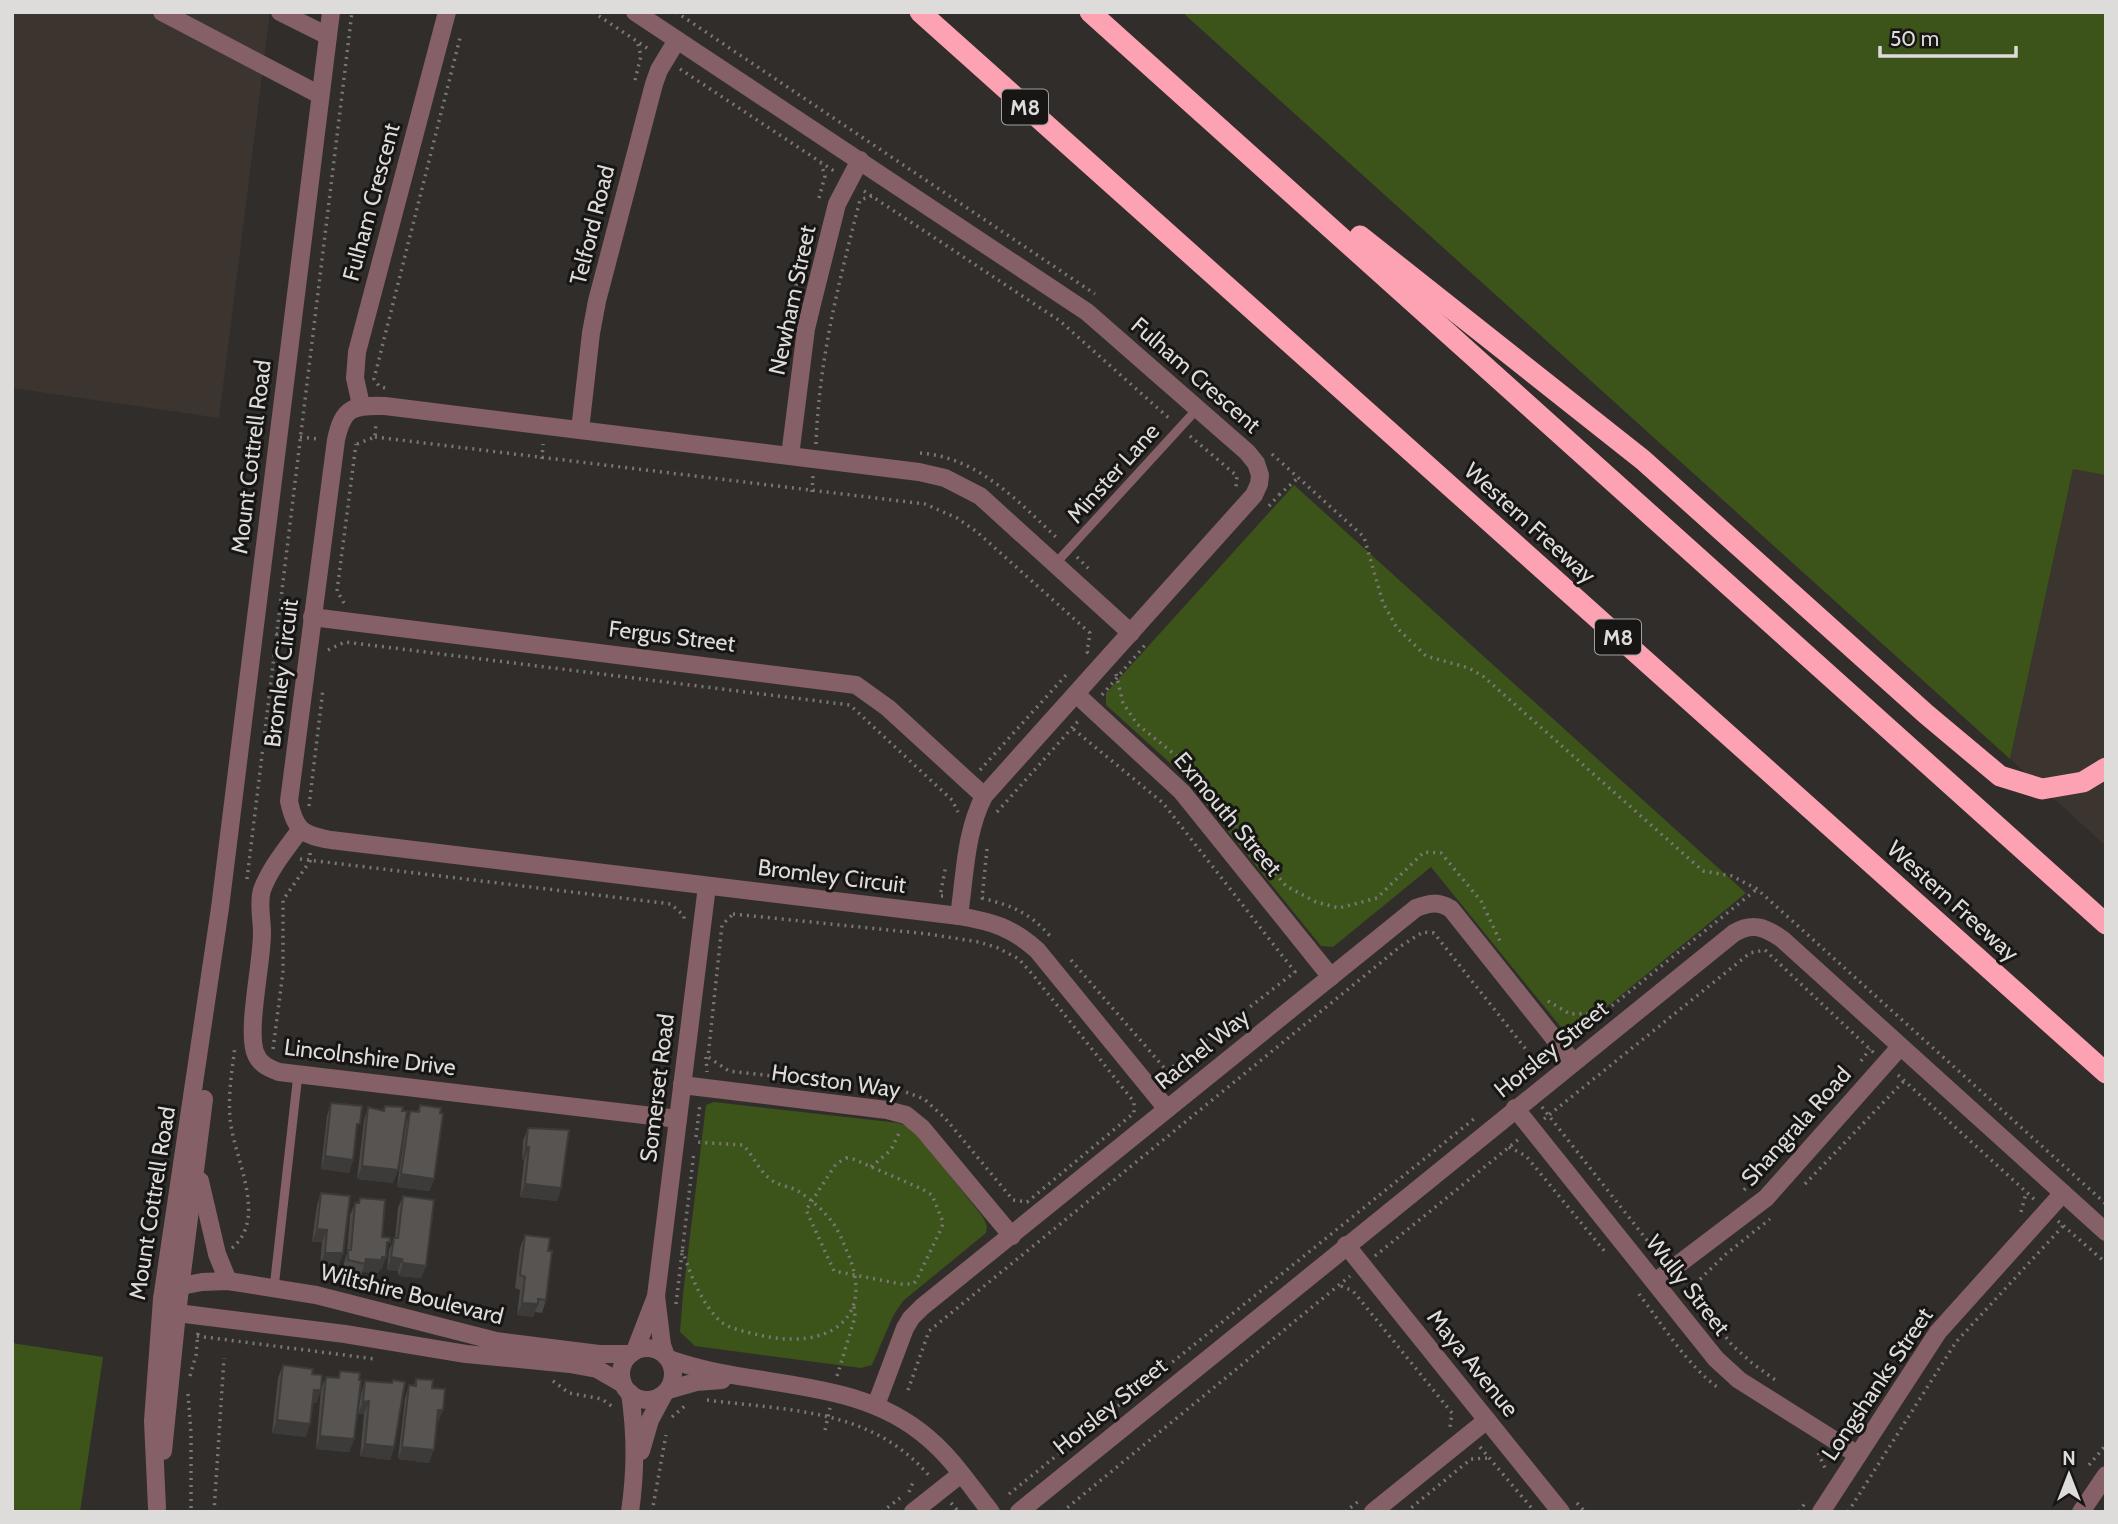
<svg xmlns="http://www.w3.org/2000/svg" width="2118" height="1524" viewBox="0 0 2118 1524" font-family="Cabin,sans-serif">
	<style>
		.built { fill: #3c352f }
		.green { fill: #3c531a }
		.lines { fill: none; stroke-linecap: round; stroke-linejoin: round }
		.path { stroke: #7a7876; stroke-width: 3.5; stroke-dasharray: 2 5; stroke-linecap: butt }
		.service { stroke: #856066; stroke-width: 9 }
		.minor { stroke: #856066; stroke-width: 18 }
		.tertiary { stroke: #856066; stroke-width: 18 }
		.motorway { stroke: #fda2b3; stroke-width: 21 }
		.wall { fill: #4b4846 }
		.shaded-wall { fill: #3d3b39 }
		.building { fill: #575451; stroke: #3d3b39; stroke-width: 2 }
		.labels { text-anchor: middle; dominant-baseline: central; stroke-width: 6; stroke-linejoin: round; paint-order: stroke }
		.shield { fill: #171615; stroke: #a2a1a0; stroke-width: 2 }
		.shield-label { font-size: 21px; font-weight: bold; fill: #dedcdb }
		.street-label { font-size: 23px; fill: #dedcdb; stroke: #171615 }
	</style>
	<rect width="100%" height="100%" fill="#302d2b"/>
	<g class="built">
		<path d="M12,12H270L219,418L12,388Z"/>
		<path d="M2106,318V846L2010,759Z"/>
	</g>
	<g class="green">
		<path d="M1182,12H2106V475L2073,469L2010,759Z"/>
		<path d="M1294,485L1746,893L1576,1032L1564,1031L1431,867L1333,947L1321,946L1180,772L1106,705V693Z"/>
		<path d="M714,1102L899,1123L911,1129L919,1137L983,1217L987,1226L986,1233L903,1301L893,1316L872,1365L861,1368L695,1346L680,1332L683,1294L706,1105Z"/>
		<path d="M12,1343L103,1357L80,1512H12Z"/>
	</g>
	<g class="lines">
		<g class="path">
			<path d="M593,12L650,50"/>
			<path d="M676,12L1095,294"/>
			<path d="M680,69L834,171"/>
			<path d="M635,80L641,56L638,44"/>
			<path d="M864,191L1060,321L1171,420"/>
			<path d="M819,198L825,176L821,164"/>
			<path d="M791,306L800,269"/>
			<path d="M780,375L786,334"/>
			<path d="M385,388L379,386L374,379L461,34"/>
			<path d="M1190,436L1237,476L1236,487"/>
			<path d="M300,437L318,439"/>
			<path d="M375,437L925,504L957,518L977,532L1090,633L1087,652L1091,654"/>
			<path d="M357,444L375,437L376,422"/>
			<path d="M816,444C819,358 839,282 860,200L872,196"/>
			<path d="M920,453C978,457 1019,502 1059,540"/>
			<path d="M1272,454L1364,537L1383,603L1397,628L1426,656L1469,668L1484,677L1703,871L1732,876L1757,889L2106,1204"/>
			<path d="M542,459L543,444"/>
			<path d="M812,492L813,476"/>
			<path d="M1279,495L1299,477"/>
			<path d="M1269,506L1279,495"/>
			<path d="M1077,557L1089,569"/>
			<path d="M344,603L337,591L356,444"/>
			<path d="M276,634L295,636"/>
			<path d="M328,650L345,642L850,705L952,800L958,812"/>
			<path d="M1116,674L1123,703L1137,724L1179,758L1196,779"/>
			<path d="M1102,695L1145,645"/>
			<path d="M980,770L1067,674"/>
			<path d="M1212,798L1286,886L1316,902L1339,908L1377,898L1424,852L1441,853L1481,901L1500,941"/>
			<path d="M309,806L323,689"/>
			<path d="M997,812L1080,719"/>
			<path d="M987,849L982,898C1012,906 1029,912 1050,936"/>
			<path d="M300,859L671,904L684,916V920"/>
			<path d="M247,879L352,12"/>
			<path d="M943,896H940L946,865"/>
			<path d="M733,914L928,934L979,942L998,948L1019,959L1033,975L1134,1102V1113L1027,1202L1013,1200L945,1118L924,1099L903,1091L729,1071L708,1057L722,925Z"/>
			<path d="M1071,960L1167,1071L1295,972L1163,803L1072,728"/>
			<path d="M1548,1001L1570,1014L1603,1013L1757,889"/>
			<path d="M273,1049L283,972V900L310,861V852"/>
			<path d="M706,1057L707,1072"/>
			<path d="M1861,1061L1870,1049"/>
			<path d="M1898,1075L2034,1199"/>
			<path d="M652,1098L664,1087"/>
			<path d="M1542,1107L1661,1258"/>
			<path d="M1544,1119L1750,953L1765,950L1874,1053"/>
			<path d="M696,1137L700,1104"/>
			<path d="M1509,1147L1526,1156L1606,1253"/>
			<path d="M846,1158H851L922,1189L932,1195L943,1222L942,1227L916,1281L913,1284H901L834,1271L806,1210L836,1164Z"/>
			<path d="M871,1167L891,1150L900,1131"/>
			<path d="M1805,1184L1904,1081"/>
			<path d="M1744,1190L1780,1153"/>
			<path d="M2021,1212L2026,1193"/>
			<path d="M2058,1221L2106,1263"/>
			<path d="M232,1248C269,1217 233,1157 230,1118C228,1094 232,1070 235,1047"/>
			<path d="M682,1250C691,1275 700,1301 719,1320C728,1329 747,1332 759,1335C826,1351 880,1320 845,1247C842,1239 838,1230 833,1223C824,1211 811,1199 798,1191C789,1186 777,1186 769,1178C758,1169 753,1155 743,1145L695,1142"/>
			<path d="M1375,1256L1519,1139"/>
			<path d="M1683,1282L1732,1345L1752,1363L1778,1382"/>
			<path d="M1341,1286L1353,1291L1452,1413L1450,1427"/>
			<path d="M1690,1289L1726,1254L1770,1219"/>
			<path d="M1639,1294C1662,1324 1689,1368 1720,1389"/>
			<path d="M676,1304L694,1152"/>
			<path d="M197,1336L375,1359"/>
			<path d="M190,1376L196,1355L198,1332"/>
			<path d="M837,1376L855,1317L854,1306"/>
			<path d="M553,1381L569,1393L602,1399L614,1408"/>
			<path d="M908,1390L929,1331L1401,946L1423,932L1434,933L1532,1057L1536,1070L1533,1072"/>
			<path d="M188,1394L191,1433V1512"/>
			<path d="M707,1400C790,1411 873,1408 931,1478"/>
			<path d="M672,1417L687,1404"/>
			<path d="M825,1430L830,1408"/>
			<path d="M1480,1447L1535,1512"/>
			<path d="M1818,1453L1826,1470"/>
			<path d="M2089,1465L2106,1445"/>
			<path d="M909,1492L914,1480"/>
			<path d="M1009,1494L1475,1118"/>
			<path d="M951,1503L959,1512"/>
			<path d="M1577,1503L1585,1512"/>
			<path d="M214,1512L224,1358"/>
			<path d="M652,1512L666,1435"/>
			<path d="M882,1512L900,1498"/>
			<path d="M1062,1512L1350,1276"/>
			<path d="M1345,1512L1360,1500"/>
			<path d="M1406,1512L1471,1459L1490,1458"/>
			<path d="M1799,1512L1805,1503"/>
			<path d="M1848,1512L1956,1342L2064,1225"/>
			<path d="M2105,1512L2106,1511"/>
		</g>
		<g class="service">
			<path d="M1056,563L1198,408"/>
			<path d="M274,1288L298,1074"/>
		</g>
		<g class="minor">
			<path d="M162,12L320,95"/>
			<path d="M280,12L328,36"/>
			<path d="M635,12L1087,312L1247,452L1256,463L1260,475L1259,484L1254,495L984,796C965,833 965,876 959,916"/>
			<path d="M361,405L355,378L357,352L447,12"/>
			<path d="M580,430L591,333L597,301L654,84L659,70L677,40"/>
			<path d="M790,456L806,329L812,304L837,204L860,160"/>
			<path d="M312,617L856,685L888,708L984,796"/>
			<path d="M1131,633L980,496L945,478L919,472L385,406C353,405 343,407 336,440L289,801C295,830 302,835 331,840L959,916C993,922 1011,927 1037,950L1167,1109"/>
			<path d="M1076,694L1182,792L1331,977"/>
			<path d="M300,830C287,848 270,868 262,890C258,903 262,919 262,933C262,963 247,1027 255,1052C259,1064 268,1068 279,1072L678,1119"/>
			<path d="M682,1085L887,1110L906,1115L922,1128L1012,1236"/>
			<path d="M1515,1108L1716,1359L1739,1380L1858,1455"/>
			<path d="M1346,1245L1561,1512"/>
			<path d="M1655,1282L1766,1198L1900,1047"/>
			<path d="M635,1351L655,1299"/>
			<path d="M666,1356L662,1345L656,1296L707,886"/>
			<path d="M630,1393C636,1435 636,1470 630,1512"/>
			<path d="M876,1405L905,1328L911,1318L922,1307L1416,908C1430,903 1438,901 1451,909L1573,1062"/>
			<path d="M641,1451L650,1420L664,1394"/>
			<path d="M913,1512L961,1474"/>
			<path d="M1019,1512L1734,933C1752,922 1765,927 1782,939L2106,1232"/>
			<path d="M1373,1512L1487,1420"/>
			<path d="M1821,1512L1938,1332L2063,1193"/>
			<path d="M2081,1512L2106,1475"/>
		</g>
		<g class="tertiary">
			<path d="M200,1181L217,1254L228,1281"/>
			<circle cx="647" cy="1374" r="26"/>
			<path d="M669,1359C754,1390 856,1375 928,1438C953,1459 971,1487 991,1512"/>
			<path d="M623,1384L597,1369L570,1364L466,1354L345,1334L177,1313L162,1299L181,1286L202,1282L228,1281L316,1295L496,1341L599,1354H631"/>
			<path d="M668,1390L696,1382L722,1380"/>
			<path d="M163,1451L177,1313L204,1099"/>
			<path d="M157,1508L153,1421L162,1299L220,908L331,12"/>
		</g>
		<g class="motorway">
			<path d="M920,12L2106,1073"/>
			<path d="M1090,12L2106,924"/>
			<path d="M1360,236L1643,460L1926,714L2000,776L2042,789L2083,782L2106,768"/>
		</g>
	</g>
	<g class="wall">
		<path d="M331,1103L356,1137L353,1160L349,1173L321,1169L327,1116Z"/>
		<path d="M420,1105L434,1179L429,1191L397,1187L406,1124L410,1111L417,1112Z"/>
		<path d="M385,1106L393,1183L357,1179L364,1120L368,1107L383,1110Z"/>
		<path d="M528,1128L561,1188L557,1201L520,1197L524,1160H522L523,1141Z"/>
		<path d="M321,1193L343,1253L338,1266L320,1265L322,1242H312L317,1205Z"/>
		<path d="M403,1196L426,1266L421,1278L399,1276L398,1271L387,1270L389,1250L395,1238L398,1208Z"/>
		<path d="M360,1198L382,1237L386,1251V1257L381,1270H379L378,1273L362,1272L361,1276L343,1273L344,1263L347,1253L350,1215L355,1203H358Z"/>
		<path d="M525,1235L548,1251L546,1300L542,1313L535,1312L533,1317L517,1315L520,1290L515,1288L520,1248Z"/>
		<path d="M283,1365L312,1374L321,1390L316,1403H313L306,1437L272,1433L278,1378Z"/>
		<path d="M340,1371L354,1439L349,1452L316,1449L321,1389L326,1377L338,1378Z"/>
		<path d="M416,1379L432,1388L438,1423H437L429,1463L398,1459L405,1398L409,1385H414Z"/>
		<path d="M393,1380L394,1447L390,1460L360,1456L364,1414H358L361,1394L365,1381L392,1383Z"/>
	</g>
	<g class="shaded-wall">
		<path d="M526,1147H529L524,1160H522Z"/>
		<path d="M325,1156L353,1160L349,1173L321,1169Z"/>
		<path d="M362,1166L398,1170L393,1183L357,1179Z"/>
		<path d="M401,1174L434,1179L429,1191L397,1187Z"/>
		<path d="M525,1184L561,1188L557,1201L520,1197Z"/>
		<path d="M317,1229L327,1230L322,1242H312Z"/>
		<path d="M325,1253H343L338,1266L320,1265Z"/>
		<path d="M382,1257H386L381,1270H379L378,1273L362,1272L366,1259Z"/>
		<path d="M391,1257L402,1259L398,1271L387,1270Z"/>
		<path d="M403,1263L426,1266L421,1278L399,1276Z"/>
		<path d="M522,1303L538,1304L533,1317L517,1315Z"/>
		<path d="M314,1390H321L316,1403L310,1402Z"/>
		<path d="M369,1401L364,1414H358L363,1402Z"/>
		<path d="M438,1410H443L438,1423H434Z"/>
		<path d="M277,1420L310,1424L306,1437L272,1433Z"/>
		<path d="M320,1436L354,1439L349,1452L316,1449Z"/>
		<path d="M365,1444L394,1447L390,1460L360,1456Z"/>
		<path d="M402,1447L434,1450L429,1463L398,1459Z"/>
	</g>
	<g class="building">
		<path d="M331,1103L362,1106L360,1124H357L353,1160L325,1156Z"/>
		<path d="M420,1105L441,1108L440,1113L443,1114L434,1179L401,1174L410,1111L419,1112Z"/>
		<path d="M385,1106L403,1107L402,1111H407L398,1170L362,1166L368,1107L384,1111Z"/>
		<path d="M528,1128L569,1130L561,1188L525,1184L529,1147H526Z"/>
		<path d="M321,1193L350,1196L343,1253H325L327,1230L317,1229Z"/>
		<path d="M403,1196L434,1200L426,1266L403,1263L402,1259L391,1257L394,1238H398Z"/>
		<path d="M360,1198L385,1200L382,1237L390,1238V1242H387L386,1257H382V1260L366,1259L365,1264L348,1260V1250H351L355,1203H359Z"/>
		<path d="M525,1235L550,1238L548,1251H552L546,1300L538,1299V1304L522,1303L525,1277L520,1275Z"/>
		<path d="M283,1365L313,1369L312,1374L322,1375L321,1390H314L310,1424L277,1420Z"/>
		<path d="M340,1371L360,1373L359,1380H361L354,1439L320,1436L326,1377L339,1378Z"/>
		<path d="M416,1379L433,1380L432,1388L445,1389L443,1410H438L434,1450L402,1447L409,1385L416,1386Z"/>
		<path d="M393,1380L405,1382L394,1447L365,1444L369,1401L363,1402L365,1381L392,1383Z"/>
	</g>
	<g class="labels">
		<g class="shield">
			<rect x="1002" y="89.5" width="46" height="35" rx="5"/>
			<rect x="1595" y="619.5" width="46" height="35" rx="5"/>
		</g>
		<g class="shield-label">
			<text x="1025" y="107">M8</text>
			<text x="1618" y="637">M8</text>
		</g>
		<g class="street-label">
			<text transform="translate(371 202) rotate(-75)">Fulham Crescent</text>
			<text transform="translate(592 225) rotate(-76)">Telford Road</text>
			<text transform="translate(792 300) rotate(-78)">Newham Street</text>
			<text transform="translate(1196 375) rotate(41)">Fulham Crescent</text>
			<text transform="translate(251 457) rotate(-83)">Mount Cottrell Road</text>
			<text transform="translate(1113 473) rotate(-48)">Minster Lane</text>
			<text transform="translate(1530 523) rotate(42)">Western Freeway</text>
			<text transform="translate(672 636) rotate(7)">Fergus Street</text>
			<text transform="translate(281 673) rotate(-83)">Bromley Circuit</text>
			<text transform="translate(1228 814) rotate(50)">Exmouth Street</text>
			<text transform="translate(832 876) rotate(7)">Bromley Circuit</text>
			<text transform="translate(1953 901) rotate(42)">Western Freeway</text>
			<text transform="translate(1202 1049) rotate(-39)">Rachel Way</text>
			<text transform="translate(1551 1049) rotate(-39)">Horsley Street</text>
			<text transform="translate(370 1057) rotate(7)">Lincolnshire Drive</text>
			<text transform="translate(836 1081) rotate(8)">Hocston Way</text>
			<text transform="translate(657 1088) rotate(-83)">Somerset Road</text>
			<text transform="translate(1796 1126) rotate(-48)">Shangrala Road</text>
			<text transform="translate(152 1203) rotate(-81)">Mount Cottrell Road</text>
			<text transform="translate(1688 1285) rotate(52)">Wully Street</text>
			<text transform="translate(412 1294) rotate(14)">Wiltshire Boulevard</text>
			<text transform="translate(1473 1363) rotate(51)">Maya Avenue</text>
			<text transform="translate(1877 1384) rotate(-56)">Longshanks Street</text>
			<text transform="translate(1110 1406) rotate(-39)">Horsley Street</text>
		</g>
	</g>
	<rect width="2118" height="1524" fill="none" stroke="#dedcdb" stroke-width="28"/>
	<g transform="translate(2069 1475)" stroke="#171615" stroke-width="5" paint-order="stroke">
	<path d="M0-5L12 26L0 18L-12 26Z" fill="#dedcdb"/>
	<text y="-10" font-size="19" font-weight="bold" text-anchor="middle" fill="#dedcdb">N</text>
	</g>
	<path d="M1880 46v10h136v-10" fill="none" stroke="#dedcdb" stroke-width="3.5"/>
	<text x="1890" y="46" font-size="21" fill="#dedcdb" stroke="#171615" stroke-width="5" paint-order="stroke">50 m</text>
</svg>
